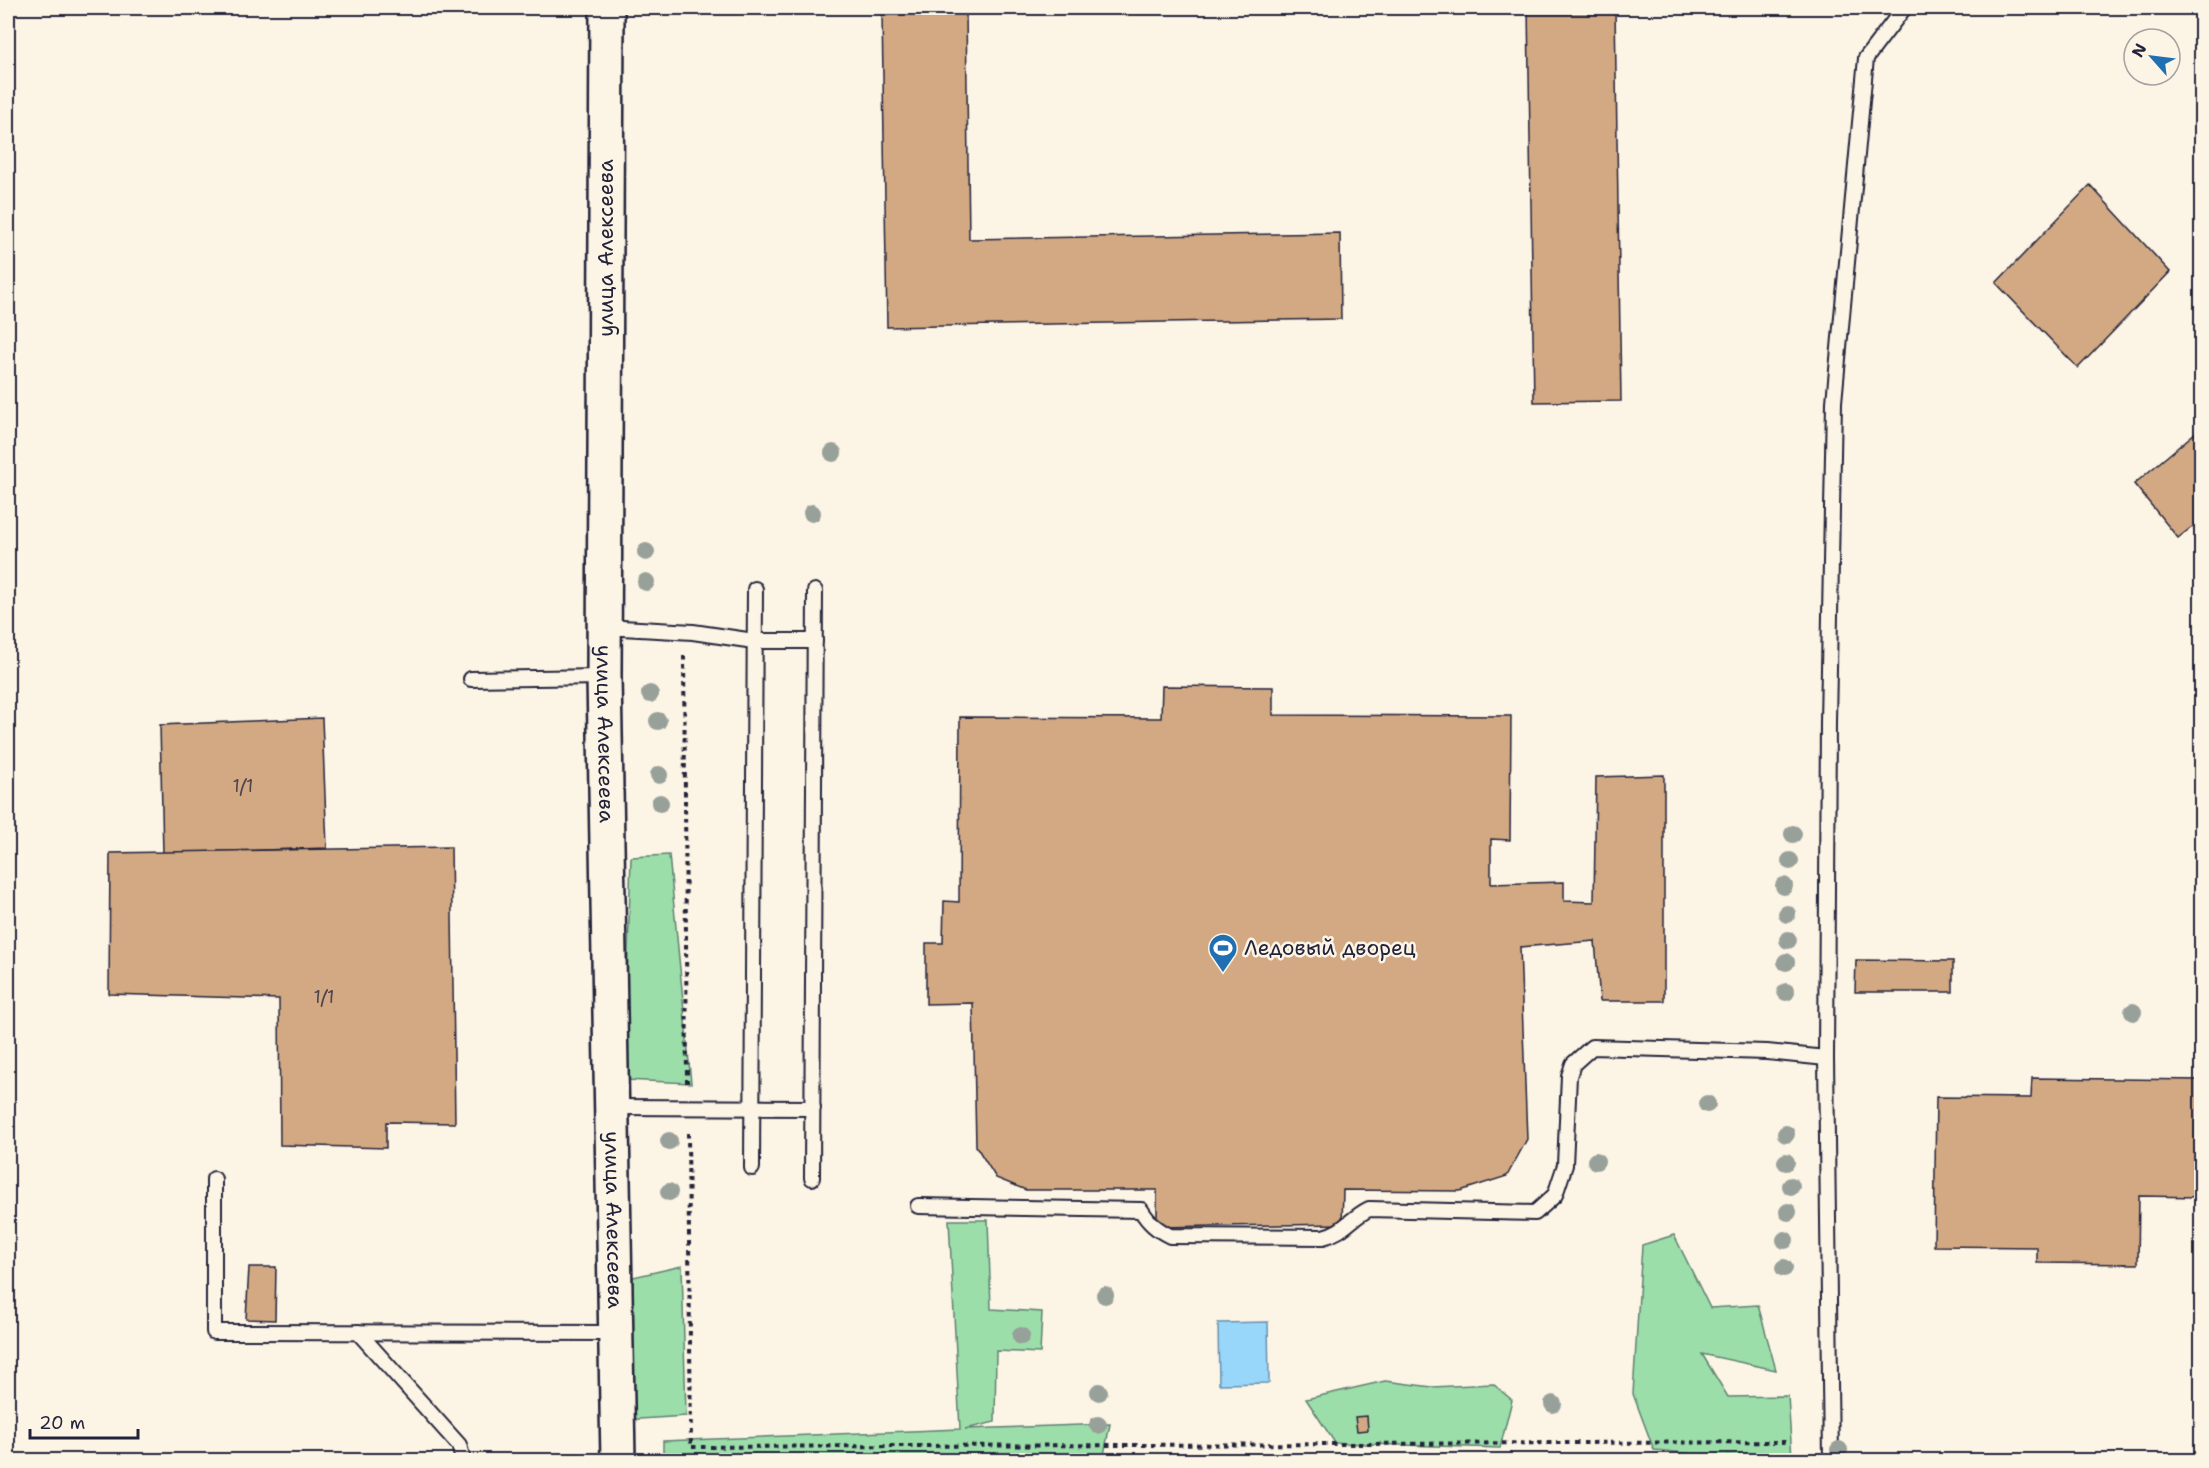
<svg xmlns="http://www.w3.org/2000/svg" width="2209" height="1468" viewBox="0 0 2209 1468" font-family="'Shantell Sans',sans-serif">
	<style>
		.green { fill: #9cdea9; stroke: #5f8072; stroke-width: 1.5 }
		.water { fill: #99d7fa; stroke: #698fae; stroke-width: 1.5 }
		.building { fill: #d2a983; stroke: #22223b; stroke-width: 1.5 }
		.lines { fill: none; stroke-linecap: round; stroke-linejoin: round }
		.service-casing { stroke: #22223b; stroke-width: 18 }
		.tertiary-casing { stroke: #22223b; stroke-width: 38 }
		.path { stroke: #22223b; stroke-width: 4; stroke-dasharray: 4.5 4.5; stroke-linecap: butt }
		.service { stroke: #fcf5e5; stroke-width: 14 }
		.tertiary { stroke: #fcf5e5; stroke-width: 33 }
		.tree { fill: #98a09a }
		.labels { text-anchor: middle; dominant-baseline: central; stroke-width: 5; stroke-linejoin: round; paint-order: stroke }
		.number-label { font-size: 18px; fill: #4e444d }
		.street-label { font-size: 21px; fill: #22223b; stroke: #fcf5e5 }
		.poi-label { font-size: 21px; fill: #22223b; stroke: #fcf5e5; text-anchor: start }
	</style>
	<rect width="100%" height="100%" fill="#fcf5e5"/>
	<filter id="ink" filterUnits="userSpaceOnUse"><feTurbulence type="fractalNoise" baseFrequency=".0167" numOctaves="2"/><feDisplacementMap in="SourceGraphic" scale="12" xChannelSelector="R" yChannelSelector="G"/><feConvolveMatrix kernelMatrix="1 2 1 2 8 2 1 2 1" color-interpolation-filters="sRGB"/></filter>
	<g filter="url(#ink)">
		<g class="green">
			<path d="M669,855L691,1083L624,1080L631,857Z"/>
			<path d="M949,1220H988L991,1309L1042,1312L1040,1353L996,1351L995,1422L965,1429L1110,1424L1103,1460H663V1441L960,1429Z"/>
			<path d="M1674,1235L1710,1308L1758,1305L1776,1370L1702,1354L1728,1397L1788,1396L1792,1458L1716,1456L1654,1450L1633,1394L1642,1245Z"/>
			<path d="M682,1266L686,1416L624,1420L633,1277Z"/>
			<path d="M1385,1381L1432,1387L1493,1384L1512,1400L1500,1448L1335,1443L1306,1399Z"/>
		</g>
		<path class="water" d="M1268,1322L1269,1383L1219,1384L1218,1323Z"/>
		<g class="building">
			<path d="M1528,8H1615L1621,401L1534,402Z"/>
			<path d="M966,12L969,239L1340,233L1341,319L887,327L882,14Z"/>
			<path d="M2090,185L2170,272L2078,368L1996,283Z"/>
			<path d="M2202,427V519L2178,538L2134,484Z"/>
			<path d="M1162,686L1273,687V715L1511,716L1510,840L1491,839V884L1564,882V901L1594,902L1596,777L1664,775V1001H1600L1595,941L1520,947L1527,1139L1507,1176L1460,1191L1343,1190L1342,1224L1157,1227V1190H1026L996,1178L976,1146L973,1003L926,1004V943H943L944,901L959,902L960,717L1161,718Z"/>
			<path d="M322,718L327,848L163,853L160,725Z"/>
			<path d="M451,847L455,1123L386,1122V1148L280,1145L279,999L109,994L110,853Z"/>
			<path d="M1856,960L1953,961V992H1855Z"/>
			<path d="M2032,1078L2202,1080V1197L2139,1196L2138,1264L2037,1263V1247L1934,1246L1936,1097L2031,1098Z"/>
			<path d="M249,1267H276L275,1320L246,1319Z"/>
			<path d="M1367,1416L1368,1430L1357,1431L1355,1417Z"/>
		</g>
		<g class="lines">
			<g class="service-casing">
				<g id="service">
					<path d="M604,627L693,632L754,641H815"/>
					<path d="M471,679L604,677"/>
					<path d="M613,1107L813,1108"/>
					<path d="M752,1168L755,589"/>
					<path d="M812,1178L815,591"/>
					<path d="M214,1179V1332L616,1333"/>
					<path d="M918,1206L1141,1210C1149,1223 1156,1229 1170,1236L1323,1237C1346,1231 1349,1219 1369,1209L1535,1213L1555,1195L1565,1165L1569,1076L1573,1064L1592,1047L1767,1052L1826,1058"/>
					<path d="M358,1332L459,1445L463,1460"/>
					<path d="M1831,1460L1826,1058L1828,722L1834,402L1866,58L1904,8"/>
				</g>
			</g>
			<g class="tertiary-casing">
				<g id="tertiary">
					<path id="s1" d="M607,8L604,677L618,1460"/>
				</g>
			</g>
			<g class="path">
				<path d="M684,656L687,1083"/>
				<path d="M688,1133L691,1447L1788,1442"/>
			</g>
			<use href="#service" class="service"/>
			<use href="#tertiary" class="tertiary"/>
		</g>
		<g class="tree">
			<circle cx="833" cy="453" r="9"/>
			<circle cx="812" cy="513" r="9"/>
			<circle cx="646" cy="552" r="9"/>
			<circle cx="646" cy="582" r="9"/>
			<circle cx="650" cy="694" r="9"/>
			<circle cx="658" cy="721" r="9"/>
			<circle cx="659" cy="775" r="9"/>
			<circle cx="660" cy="803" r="9"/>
			<circle cx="1793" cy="834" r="9"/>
			<circle cx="1790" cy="861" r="9"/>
			<circle cx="1784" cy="886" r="9"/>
			<circle cx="1787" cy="914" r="9"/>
			<circle cx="1788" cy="940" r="9"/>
			<circle cx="1786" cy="962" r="9"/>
			<circle cx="1786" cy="992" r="9"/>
			<circle cx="2133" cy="1012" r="9"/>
			<circle cx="1707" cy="1104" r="9"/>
			<circle cx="1786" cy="1134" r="9"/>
			<circle cx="669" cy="1141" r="9"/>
			<circle cx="1596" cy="1161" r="9"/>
			<circle cx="1786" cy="1162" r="9"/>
			<circle cx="1791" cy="1186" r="9"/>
			<circle cx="669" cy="1192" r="9"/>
			<circle cx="1788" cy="1212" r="9"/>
			<circle cx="1785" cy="1240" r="9"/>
			<circle cx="1784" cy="1268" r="9"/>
			<circle cx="1105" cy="1295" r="9"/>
			<circle cx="1021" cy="1336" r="9"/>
			<circle cx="1099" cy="1392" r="9"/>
			<circle cx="1553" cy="1404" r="9"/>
			<circle cx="1098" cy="1425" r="9"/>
			<circle cx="1839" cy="1450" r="9"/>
		</g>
	</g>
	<defs>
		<g id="stadium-pin" transform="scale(1.5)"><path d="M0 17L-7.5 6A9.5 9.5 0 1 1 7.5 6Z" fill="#1f6fb2" stroke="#fcf5e5"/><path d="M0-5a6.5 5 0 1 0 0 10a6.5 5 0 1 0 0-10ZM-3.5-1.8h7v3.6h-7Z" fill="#fff"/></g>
	</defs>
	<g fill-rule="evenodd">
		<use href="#stadium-pin" x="1223" y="948"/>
	</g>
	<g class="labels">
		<g class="number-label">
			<text x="243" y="786">1/1</text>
			<text x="324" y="997">1/1</text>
		</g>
		<g class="street-label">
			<text transform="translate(606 248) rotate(-90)">улица Алексеева</text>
			<text stroke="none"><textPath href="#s1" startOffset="726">улица Алексеева</textPath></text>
			<text stroke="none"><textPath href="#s1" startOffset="1212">улица Алексеева</textPath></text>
		</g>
		<g class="poi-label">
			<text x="1244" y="948">Ледовый дворец</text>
		</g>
	</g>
	<rect width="2209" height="1468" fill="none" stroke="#fcf5e5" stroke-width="30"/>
	<rect x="15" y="15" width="2179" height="1438" fill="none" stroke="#22223b" stroke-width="2" filter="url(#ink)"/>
	<g transform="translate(2152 57) rotate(298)"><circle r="28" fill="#fcf5e5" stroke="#a5a1a1" stroke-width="1.5"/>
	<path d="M0-4.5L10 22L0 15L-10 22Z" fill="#1f6fb2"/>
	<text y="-9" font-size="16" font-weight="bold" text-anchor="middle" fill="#22223b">N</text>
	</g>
	<path d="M30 1429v9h108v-9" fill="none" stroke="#22223b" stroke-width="3"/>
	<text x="39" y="1429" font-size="18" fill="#22223b" stroke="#fcf5e5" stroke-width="4.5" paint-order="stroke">20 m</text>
</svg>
